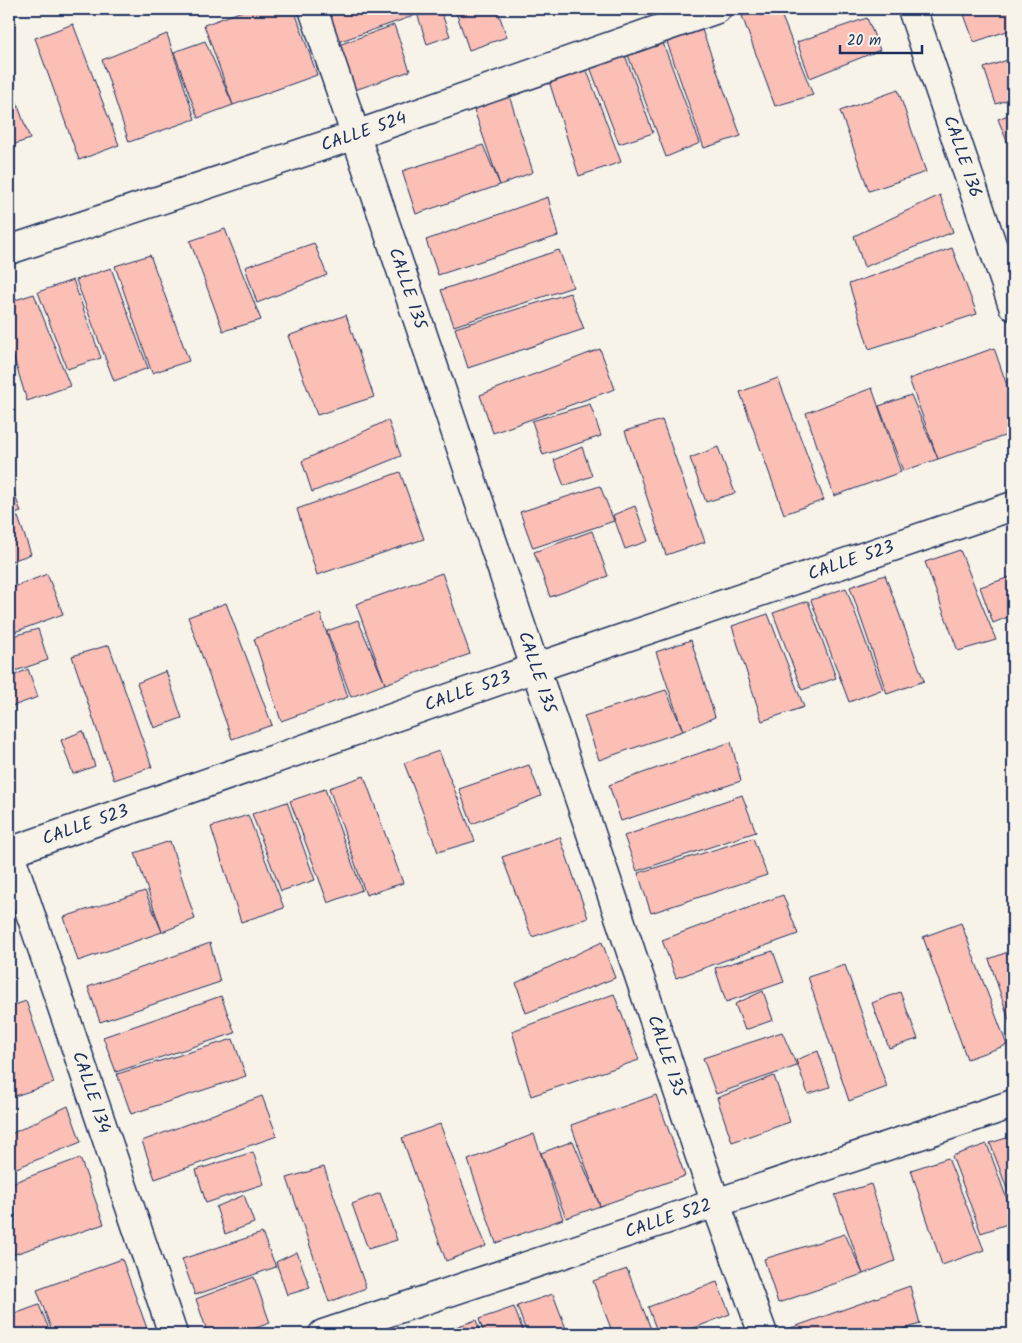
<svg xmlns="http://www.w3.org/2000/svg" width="1022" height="1343" viewBox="0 0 1022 1343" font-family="Kalam,sans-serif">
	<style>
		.building { fill: #fbbfb6; stroke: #1b2f5e }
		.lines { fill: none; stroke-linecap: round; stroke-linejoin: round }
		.minor-casing { stroke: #1b2f5e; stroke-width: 31 }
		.minor { stroke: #f7f3e8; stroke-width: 28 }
		.labels { text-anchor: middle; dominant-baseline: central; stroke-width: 4; stroke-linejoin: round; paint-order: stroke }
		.street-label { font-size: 18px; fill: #1b2f5e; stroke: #f7f3e8 }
	</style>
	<rect width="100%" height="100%" fill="#f7f3e8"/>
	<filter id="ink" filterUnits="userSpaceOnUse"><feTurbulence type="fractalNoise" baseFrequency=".02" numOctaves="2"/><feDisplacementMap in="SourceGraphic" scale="10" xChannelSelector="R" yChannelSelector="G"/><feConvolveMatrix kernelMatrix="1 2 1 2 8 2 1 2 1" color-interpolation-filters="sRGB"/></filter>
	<g filter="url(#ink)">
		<g class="building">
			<path d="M248,9H294L317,75L233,105L204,25Z"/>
			<path d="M323,9H413L416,15L335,43Z"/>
			<path d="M418,9H440L450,36L427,44L416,10Z"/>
			<path d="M455,9H497L507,37L469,50Z"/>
			<path d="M765,9H779L813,95L775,106L742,16Z"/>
			<path d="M962,9H1013V29L974,42Z"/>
			<path d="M867,18L880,50L810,78L797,42Z"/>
			<path d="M73,24L119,145L79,160L35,38Z"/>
			<path d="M394,25L410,71L352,91L336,46Z"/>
			<path d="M702,30L741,136L704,148L667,42Z"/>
			<path d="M167,34L195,119L129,142L102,60Z"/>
			<path d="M205,41L233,105L198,118L174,52Z"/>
			<path d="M663,43L700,143L666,157L628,55Z"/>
			<path d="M625,55L653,133L619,144L590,67Z"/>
			<path d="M1013,58V98L996,104L984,68Z"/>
			<path d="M586,68L621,162L579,176L549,81Z"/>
			<path d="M898,90L926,172L869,191L840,111Z"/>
			<path d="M13,92L30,139L9,146V94Z"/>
			<path d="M509,95L533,172L500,185L473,107Z"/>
			<path d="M1013,113V153L1012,154L998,119Z"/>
			<path d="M483,145L500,185L416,214L402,171Z"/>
			<path d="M940,195L953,232L864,267L854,236Z"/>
			<path d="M548,197L558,236L438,275L426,240Z"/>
			<path d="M225,229L261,320L223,331L190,241Z"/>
			<path d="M314,243L327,275L257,303L245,267Z"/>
			<path d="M952,248L977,314L869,349L849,284Z"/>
			<path d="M559,250L573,287L454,326L441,290Z"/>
			<path d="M150,255L189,361L152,373L115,266Z"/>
			<path d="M111,268L148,368L114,381L76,280Z"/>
			<path d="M73,280L101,358L67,369L38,292Z"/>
			<path d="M570,293L584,329L468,368L455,328Z"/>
			<path d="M34,294L70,386L27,401L9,342V302Z"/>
			<path d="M346,315L374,397L317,415L288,336Z"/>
			<path d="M994,348L1013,403V433L938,459L909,379Z"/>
			<path d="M600,349L615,389L493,433L480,395Z"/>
			<path d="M778,378L824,500L784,514L740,392Z"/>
			<path d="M872,388L901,472L834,496L806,413Z"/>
			<path d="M911,395L938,459L903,471L879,406Z"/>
			<path d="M590,404L601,436L543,455L532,421Z"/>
			<path d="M388,420L401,456L312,492L302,461Z"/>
			<path d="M662,420L705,542L666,555L625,431Z"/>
			<path d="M582,447L592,476L564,486L554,460Z"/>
			<path d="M718,447L735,493L706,502L690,458Z"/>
			<path d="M400,472L424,539L317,575L297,509Z"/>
			<path d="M9,479L21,512L9,516Z"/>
			<path d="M600,486L614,521L533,548L520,512Z"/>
			<path d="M635,506L648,541L625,549L613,515Z"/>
			<path d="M18,517L31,554L9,562V520Z"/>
			<path d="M592,531L608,576L550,597L534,552Z"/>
			<path d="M960,550L996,640L958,651L925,562Z"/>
			<path d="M442,573L470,654L385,684L356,604Z"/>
			<path d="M47,574L63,614L9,634V589Z"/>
			<path d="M885,575L924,681L887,694L850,587Z"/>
			<path d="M1013,576V615L993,623L980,587Z"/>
			<path d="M846,588L883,689L849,702L811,600Z"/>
			<path d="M808,601L836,678L802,690L773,613Z"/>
			<path d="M226,603L272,725L232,739L188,617Z"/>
			<path d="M320,613L348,697L281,721L254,639Z"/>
			<path d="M768,614L804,707L762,721L732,626Z"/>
			<path d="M358,620L385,684L351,697L327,631Z"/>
			<path d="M38,629L48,660L9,673V637Z"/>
			<path d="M691,640L715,717L683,731L656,652Z"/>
			<path d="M109,645L152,767L114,780L72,656Z"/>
			<path d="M28,669L38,697L10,707L9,678Z"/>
			<path d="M166,671L182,718L154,728L137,683Z"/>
			<path d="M666,690L683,731L599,760L584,716Z"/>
			<path d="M83,731L95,766L73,774L61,740Z"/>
			<path d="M731,742L741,781L621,821L609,785Z"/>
			<path d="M439,751L475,841L438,852L404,763Z"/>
			<path d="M529,765L541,796L472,824L459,789Z"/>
			<path d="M364,776L403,883L366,895L329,788Z"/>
			<path d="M325,789L362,890L328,903L290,801Z"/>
			<path d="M742,795L756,832L637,871L624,836Z"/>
			<path d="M287,802L315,880L281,891L252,814Z"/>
			<path d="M248,815L284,908L241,922L211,827Z"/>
			<path d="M560,837L588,918L532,937L502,857Z"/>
			<path d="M753,838L767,875L651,913L638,873Z"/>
			<path d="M170,841L195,919L162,932L135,853Z"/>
			<path d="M145,891L162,932L78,961L64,917Z"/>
			<path d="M783,895L798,934L676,978L662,940Z"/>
			<path d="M961,923L1007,1045L967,1059L923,937Z"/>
			<path d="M602,942L615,978L526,1013L516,983Z"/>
			<path d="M210,943L220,982L100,1022L88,987Z"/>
			<path d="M1013,950V1032L989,959Z"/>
			<path d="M773,951L784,982L726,1002L715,968Z"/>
			<path d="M845,965L887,1087L849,1101L808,977Z"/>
			<path d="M763,991L773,1020L745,1030L735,1004Z"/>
			<path d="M900,992L918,1039L889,1048L872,1003Z"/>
			<path d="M614,994L639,1060L531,1096L512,1031Z"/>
			<path d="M221,996L235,1033L116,1072L103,1037Z"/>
			<path d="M26,1001L54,1083L9,1098V1007Z"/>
			<path d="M782,1032L797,1066L716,1094L703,1058Z"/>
			<path d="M233,1039L246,1076L131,1114L117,1074Z"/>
			<path d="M818,1051L830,1087L808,1094L796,1060Z"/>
			<path d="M774,1076L790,1122L732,1142L717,1098Z"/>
			<path d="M656,1095L685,1176L600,1206L571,1125Z"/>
			<path d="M262,1096L277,1136L155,1179L142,1141Z"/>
			<path d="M68,1106L81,1142L9,1171V1135Z"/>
			<path d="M440,1124L486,1246L446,1261L402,1138Z"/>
			<path d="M534,1134L563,1219L496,1243L468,1160Z"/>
			<path d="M1013,1136V1205L990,1143Z"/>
			<path d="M573,1141L600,1206L566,1218L541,1153Z"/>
			<path d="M987,1144L1013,1216V1222L981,1233L952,1156Z"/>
			<path d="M253,1152L264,1184L206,1203L196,1170Z"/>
			<path d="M80,1158L104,1224L9,1256V1184Z"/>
			<path d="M948,1158L984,1250L942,1265L911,1170Z"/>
			<path d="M324,1167L366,1288L329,1302L287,1178Z"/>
			<path d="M871,1184L895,1261L863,1274L835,1195Z"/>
			<path d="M380,1193L397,1240L368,1249L352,1204Z"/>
			<path d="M244,1195L254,1223L225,1234L216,1207Z"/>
			<path d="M262,1233L276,1267L195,1295L182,1259Z"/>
			<path d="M845,1234L863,1274L778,1303L764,1259Z"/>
			<path d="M297,1252L310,1288L287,1295L276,1262Z"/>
			<path d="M122,1259L149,1334H53L37,1290Z"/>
			<path d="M627,1269L653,1334H613L593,1281Z"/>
			<path d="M254,1277L270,1323L238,1334H208L196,1299Z"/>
			<path d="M717,1282L730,1314L679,1334H658L648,1307Z"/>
			<path d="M910,1286L920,1324L890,1334H790L788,1329Z"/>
			<path d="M553,1294L568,1334H527L517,1306Z"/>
			<path d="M39,1305L51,1334H14L9,1321V1316Z"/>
			<path d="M514,1307L524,1334H484L479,1319Z"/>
			<path d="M476,1320L481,1334H442L441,1332Z"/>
		</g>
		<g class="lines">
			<g class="minor-casing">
				<g id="minor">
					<path id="s1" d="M313,9L716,1204L763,1334"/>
					<path id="s2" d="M912,9L1013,306"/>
					<path id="s3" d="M9,250L356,135L717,9"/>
					<path id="s4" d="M9,851L173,1334"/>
					<path id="s5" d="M9,852L535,668L1013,506"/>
					<path id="s6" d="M323,1334L1013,1104"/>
				</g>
			</g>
			<use href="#minor" class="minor"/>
		</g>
	</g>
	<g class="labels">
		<g class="street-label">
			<text stroke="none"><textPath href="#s3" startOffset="374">CALLE 524</textPath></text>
			<text stroke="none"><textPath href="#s2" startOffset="156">CALLE 136</textPath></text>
			<text stroke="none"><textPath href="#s1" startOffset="295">CALLE 135</textPath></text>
			<text stroke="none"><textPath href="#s5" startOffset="891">CALLE 523</textPath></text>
			<text stroke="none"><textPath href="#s1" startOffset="700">CALLE 135</textPath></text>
			<text stroke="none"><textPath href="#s5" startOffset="486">CALLE 523</textPath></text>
			<text stroke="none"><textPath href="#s5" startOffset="81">CALLE 523</textPath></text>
			<text stroke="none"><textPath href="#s1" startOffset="1105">CALLE 135</textPath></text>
			<text stroke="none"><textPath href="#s4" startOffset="255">CALLE 134</textPath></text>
			<text stroke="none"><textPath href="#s6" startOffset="364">CALLE 522</textPath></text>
		</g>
	</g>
	<rect width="1022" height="1343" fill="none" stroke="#f7f3e8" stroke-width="30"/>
	<rect x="15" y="15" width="992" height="1313" fill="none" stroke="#1b2f5e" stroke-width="2" filter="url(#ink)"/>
	<path d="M840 45v8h82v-8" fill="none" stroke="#1b2f5e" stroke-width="2.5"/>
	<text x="847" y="45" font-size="15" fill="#1b2f5e" stroke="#f7f3e8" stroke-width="4" paint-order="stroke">20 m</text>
</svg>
